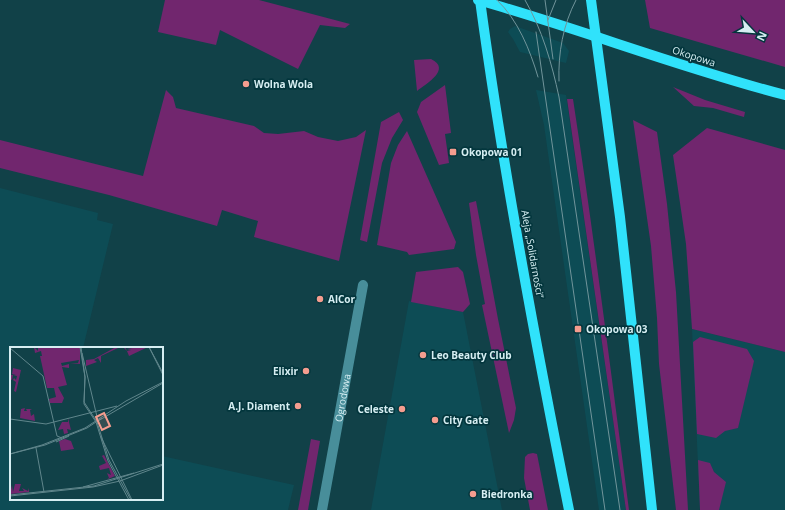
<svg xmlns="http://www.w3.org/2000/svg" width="785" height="510" viewBox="0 0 785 510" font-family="'Open Sans',sans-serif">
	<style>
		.built { fill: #0d4c55 }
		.green { fill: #71266e }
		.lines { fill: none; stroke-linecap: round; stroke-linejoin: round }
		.minor { stroke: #488e9a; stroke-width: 10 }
		.major { stroke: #30e2fb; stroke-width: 10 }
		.tram { stroke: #71959b; stroke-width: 1 }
		.poi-dot { fill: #f59d8f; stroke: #03363d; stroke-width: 1.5 }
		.labels { text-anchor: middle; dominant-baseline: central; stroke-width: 3.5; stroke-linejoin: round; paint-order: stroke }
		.street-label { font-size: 10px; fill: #d6eef2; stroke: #03363d }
		.poi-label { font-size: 10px; font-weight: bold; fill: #d6eef2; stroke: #03363d; text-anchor: start }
		.inset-road { fill: none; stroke: #60868c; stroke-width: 1 }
		.view { fill: #f59d8f; fill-opacity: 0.15; stroke: #f59d8f; stroke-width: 2 }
		.inset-edge { fill: none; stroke: #d6eef2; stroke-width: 2 }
	</style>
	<rect width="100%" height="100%" fill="#114148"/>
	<g class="built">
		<path d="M515,26L563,43L569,51L566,63L520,52L513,39L508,32L510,29Z"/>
		<path d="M536,90L566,95L626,510H599L544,125Z"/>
		<path d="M0,188L98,213L97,220L113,224L83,348H11V499H162V456L294,485L288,510H0Z"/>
		<path d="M409,301L463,312L502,510H371Z"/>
		<path d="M692,329L785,352V510H700Z"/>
	</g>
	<g class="green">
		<path d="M165,0H259L350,24L345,28L320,25L298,69L220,30L216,45L158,32Z"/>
		<path d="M645,0H785V67L650,28Z"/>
		<path d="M431,59C452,69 426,84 417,91L414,60Z"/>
		<path d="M445,85L451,133L445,134L449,163L439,165L417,112L421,102Z"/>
		<path d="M673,87L705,100L745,112L744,117L713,108L694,106Z"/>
		<path d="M166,90L173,97L176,108L254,126L264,133L278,134L304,131L318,137L338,141L356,137L366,130L339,261L254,237L258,221L222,210L217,226L109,195L0,168V140L143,176Z"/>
		<path d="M567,99H573C594,236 611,373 629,510H626Z"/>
		<path d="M399,112L403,120L392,138L382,163L367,242L360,240L381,122Z"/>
		<path d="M633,120L657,132L667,204L676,292L688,510H676L659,364L657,318L651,246Z"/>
		<path d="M707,128L785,150V352L692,329L686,244L673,155Z"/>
		<path d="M407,131L456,242L454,249L409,255L407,252L377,245L391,163L398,145Z"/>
		<path d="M476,201L498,319L516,408L514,420L509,433L482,305L485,304L476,255L469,203Z"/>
		<path d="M458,267L463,272L470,304L463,312L411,302L416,272Z"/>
		<path d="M700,337L747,349L754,361L738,428L725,431L716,438L697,434L693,342Z"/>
		<path d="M311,439L320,441L308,510H298Z"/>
		<path d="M533,453L537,454L548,510H530L524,478L525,457L528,454Z"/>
		<path d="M698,460L710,463L714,472L726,482L719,510H700Z"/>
	</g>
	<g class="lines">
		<path class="minor" id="s1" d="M322,510L363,285"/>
		<g class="major">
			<path d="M478,0C581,29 681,68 785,95"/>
			<path d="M480,0C503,171 535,341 569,510"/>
			<path d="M591,0L620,217L652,510"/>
		</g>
		<g class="tram">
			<path d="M497,0C518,20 530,50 538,77"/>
			<path d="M525,0C542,29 552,64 559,97L620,510"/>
			<path d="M545,0L553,59"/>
			<path d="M548,20L556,0"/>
			<path d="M536,32L605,510"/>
			<path d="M559,81C558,53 563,25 576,0"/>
		</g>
	</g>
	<g class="poi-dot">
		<circle cx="246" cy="84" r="4"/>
		<rect x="449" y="148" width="8" height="8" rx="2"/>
		<circle cx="320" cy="299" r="4"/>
		<rect x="574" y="325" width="8" height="8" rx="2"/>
		<circle cx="423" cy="355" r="4"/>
		<circle cx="306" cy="371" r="4"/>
		<circle cx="298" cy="406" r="4"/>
		<circle cx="402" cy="409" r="4"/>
		<circle cx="435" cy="420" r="4"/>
		<circle cx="473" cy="494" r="4"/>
	</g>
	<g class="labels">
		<g class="street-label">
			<text transform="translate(694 56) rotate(18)">Okopowa</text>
			<text transform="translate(533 254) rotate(80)">Aleja „Solidarności”</text>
			<text stroke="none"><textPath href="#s1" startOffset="114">Ogrodowa</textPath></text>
		</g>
		<g class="poi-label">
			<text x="254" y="84">Wolna Wola</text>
			<text x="461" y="152">Okopowa 01</text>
			<text x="328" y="299">AlCor</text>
			<text x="586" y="329">Okopowa 03</text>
			<text x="431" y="355">Leo Beauty Club</text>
			<text x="298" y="371" text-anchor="end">Elixir</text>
			<text x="290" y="406" text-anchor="end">A.J. Diament</text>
			<text x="394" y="409" text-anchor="end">Celeste</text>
			<text x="443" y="420">City Gate</text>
			<text x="481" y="494">Biedronka</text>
		</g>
	</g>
	<g transform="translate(10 347)">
		<rect width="153" height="153" fill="#114148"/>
		<path d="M24,0L28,4V0H70V17L60,16H68L69,13L51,16L52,19L59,17V21L52,20L57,38L48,40L54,51L52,56H40L39,52L46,50L44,41H37L30,9H32L31,4L25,6ZM106,0H115L117,4L113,0L108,1L91,9V16L88,11L84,13L87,15L76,19V13L84,12ZM128,0H138L119,9L117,4L121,3L117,2ZM3,21L11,23L6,45L4,44L6,35L3,33L4,31L6,33L7,29L3,28L2,33L0,32L1,28H6L2,27ZM15,61L13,67L14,64H17L16,62H22L20,63L21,69L24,67L25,74L10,71L11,62ZM58,71L61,83L57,82L58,86L54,87L53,82L48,83L52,75H58ZM55,92L61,94L64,102L51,104L49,94ZM94,108L105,129L96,133L99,131L97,126L101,128L99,121L90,123L89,119L96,116L92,109L89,110ZM5,137H11L9,144H14L12,141L18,144L19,141V145L0,147L2,138L3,145Z" fill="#71266e"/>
		<path class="inset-road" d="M70,0L75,30L74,57L86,75L98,114L119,153M71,0L75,30L74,55L87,75L99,113L121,153M139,0L153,28M139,0L153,26M0,1L33,29L47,89L52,91M72,6L88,74M0,72L36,77L107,59M88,74L153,36M91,90L122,153M46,95L59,89M26,101L34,145M0,107L32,98L75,81L116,54L153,35M0,107L35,98L77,81L92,71M73,140L124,126M0,148L84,139L153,117M0,149L83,140L110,134L153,118"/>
		<path class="view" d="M94,66L100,79L92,83L86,70Z"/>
		<rect width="153" height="153" class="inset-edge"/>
	</g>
	<g transform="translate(753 32) rotate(116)" stroke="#03363d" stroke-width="3" paint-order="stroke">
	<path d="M0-3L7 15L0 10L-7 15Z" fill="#d6eef2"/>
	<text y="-6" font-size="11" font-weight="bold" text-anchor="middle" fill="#d6eef2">N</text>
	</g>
</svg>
